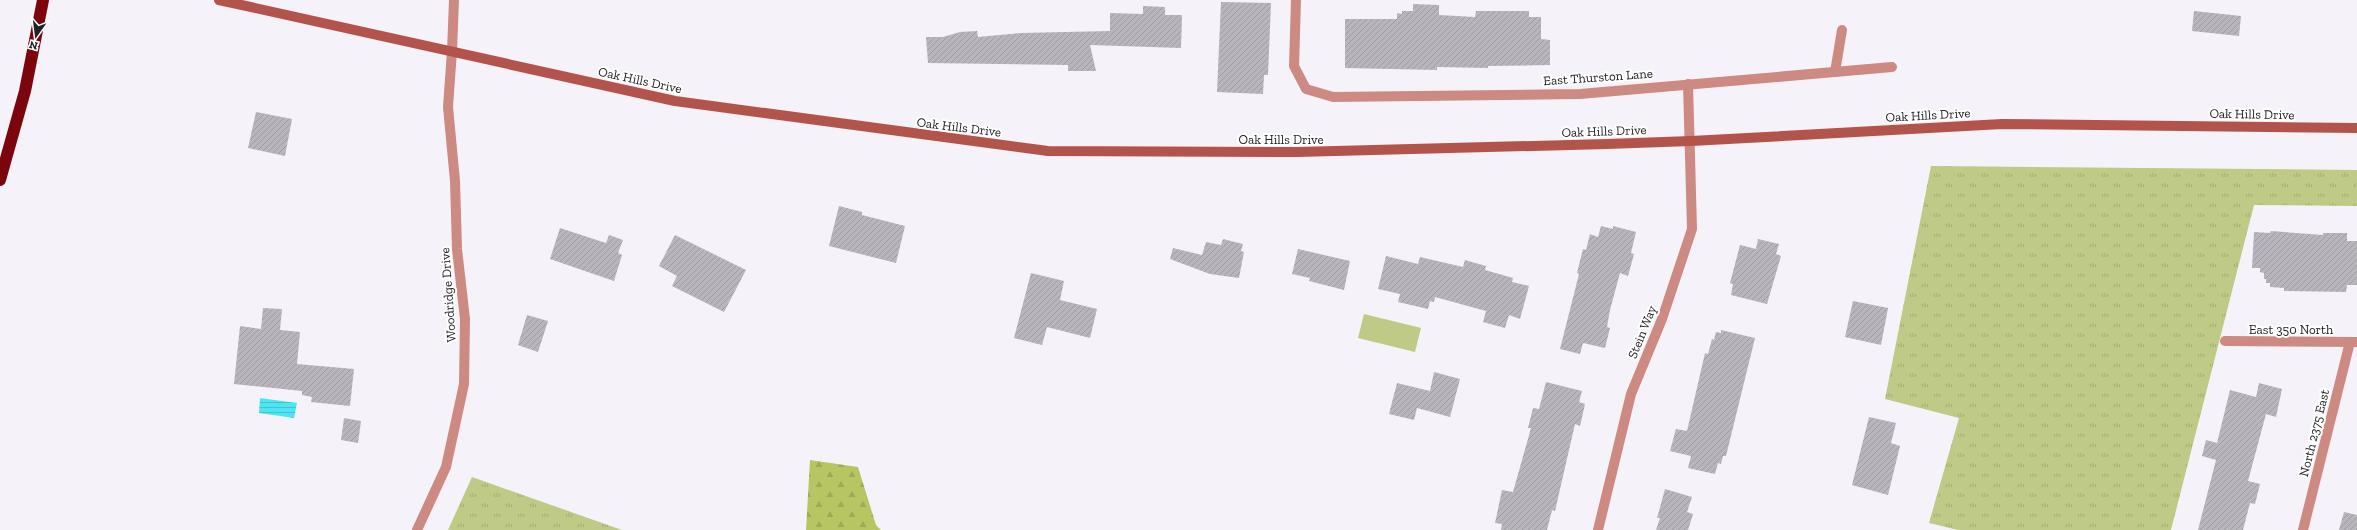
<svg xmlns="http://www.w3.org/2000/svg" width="2357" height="530" viewBox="0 0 2357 530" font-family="'Zilla Slab',serif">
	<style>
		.grass { fill: url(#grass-tufts) }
		.forest { fill: url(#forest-firs) }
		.garden { fill: #beca85 }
		.water { fill: url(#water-rules) }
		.building { fill: url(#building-hatch) }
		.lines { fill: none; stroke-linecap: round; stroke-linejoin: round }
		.minor { stroke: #cd8a82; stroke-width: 10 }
		.tertiary { stroke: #cd8a82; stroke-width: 10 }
		.secondary { stroke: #b3544c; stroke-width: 10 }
		.motorway { stroke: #7c040c; stroke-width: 12 }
		.labels { text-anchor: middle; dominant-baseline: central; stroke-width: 4; stroke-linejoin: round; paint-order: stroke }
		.street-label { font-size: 13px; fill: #222224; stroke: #fff }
	</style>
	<defs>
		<pattern id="grass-tufts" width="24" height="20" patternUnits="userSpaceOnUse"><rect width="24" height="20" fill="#beca85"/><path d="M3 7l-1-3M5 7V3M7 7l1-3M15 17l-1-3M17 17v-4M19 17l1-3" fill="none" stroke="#a3ad73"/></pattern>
		<pattern id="forest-firs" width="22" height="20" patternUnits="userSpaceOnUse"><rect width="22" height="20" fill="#b7c663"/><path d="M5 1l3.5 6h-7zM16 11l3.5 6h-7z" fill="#9daa56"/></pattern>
		<pattern id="water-rules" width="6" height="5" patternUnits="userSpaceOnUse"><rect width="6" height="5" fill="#4ee5f3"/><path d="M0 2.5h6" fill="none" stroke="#44c4d0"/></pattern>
		<pattern id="building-hatch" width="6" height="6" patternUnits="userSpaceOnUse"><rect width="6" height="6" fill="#b8b6bc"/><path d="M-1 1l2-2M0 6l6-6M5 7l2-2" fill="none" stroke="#9e9ca1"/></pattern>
	</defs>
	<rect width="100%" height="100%" fill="#f5f3f9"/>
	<g class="grass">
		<path d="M1931,166L2357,170V206L2254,205L2171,530H1958L1929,523L1959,418L1885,399Z"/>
		<path d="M472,477L622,530H448Z"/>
	</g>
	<path class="forest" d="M810,460L858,467L876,525L881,530H806Z"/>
	<path class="garden" d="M1364,314L1421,328L1415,352L1358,338Z"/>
	<path class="water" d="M260,398L297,403L294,418L259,413Z"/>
	<g class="building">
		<path d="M1221,2L1271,3L1268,75H1264L1263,94L1217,92Z"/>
		<path d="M1413,4L1439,5V15L1475,17L1476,11H1529V17H1541V39L1550,40V65L1488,66V68L1437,67V70L1345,68V19H1397V13L1402,14V11H1413Z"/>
		<path d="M1143,6L1165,7V15H1182L1181,48L1090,45L1096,71H1068V65L928,63L926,37H943L960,32L977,31L978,37L1021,33L1110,31V13L1143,14Z"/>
		<path d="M2194,11L2241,16L2239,36L2192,31Z"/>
		<path d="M256,112L292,119L285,156L248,148Z"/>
		<path d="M839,206L862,212V215L905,226L896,263L829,246Z"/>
		<path d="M1601,226L1613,229V226L1636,232L1631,253L1634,254L1628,276L1620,273L1610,310L1607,327L1610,328L1605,348L1583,343L1580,354L1560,349L1579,274L1577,273L1583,249L1586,250L1590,234L1598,237Z"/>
		<path d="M560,228L606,243L609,235L623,240L618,253L622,255L614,281L550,259Z"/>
		<path d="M2271,231L2323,235V233H2347V241H2357V285H2347L2346,292L2284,291V288L2270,287V283H2266V279H2264V273L2260,272V268H2252L2254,232L2270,233Z"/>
		<path d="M675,235L746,270L724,312L672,286L677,276L659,266Z"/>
		<path d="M1223,239L1243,244L1241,251L1244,252L1239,278L1210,274L1170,259L1173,248L1202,255L1206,242L1221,245Z"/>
		<path d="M1758,239L1779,244L1776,254L1781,256L1767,304L1731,295L1733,284L1730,283L1740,245L1756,249Z"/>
		<path d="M1298,249L1350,261L1344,290L1309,281L1310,278L1292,274Z"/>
		<path d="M1386,256L1418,264L1420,257L1463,267L1465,260L1486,266L1485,270L1513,278L1512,282L1529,286L1520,319L1509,315L1505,328L1483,322L1486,311L1435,297L1434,302L1430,301L1428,309L1398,302L1400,294L1378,289Z"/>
		<path d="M1031,273L1064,281L1060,300L1097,309L1090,338L1047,327L1042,345L1014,338Z"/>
		<path d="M1853,301L1888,308L1881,345L1845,337Z"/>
		<path d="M263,308L282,309L280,330L300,332L297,364L354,369L350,406L311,402L312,397L302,395V391L234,384L240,326L261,329Z"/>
		<path d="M527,315L548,321L538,352L518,345Z"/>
		<path d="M1721,330L1755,338L1726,456H1723L1721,464L1718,463L1715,474L1688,468L1691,456L1670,451L1676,429L1687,431L1705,353L1708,354L1712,339L1714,340L1716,332L1721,333Z"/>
		<path d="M1434,372L1460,379L1450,417L1417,408L1414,420L1389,414L1397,383L1430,391Z"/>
		<path d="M1546,382L1582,391L1579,402L1585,404L1580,426L1575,424L1555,511L1552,510L1547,530H1501L1502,524L1495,523L1502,490L1513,492L1531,428H1528L1533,408L1539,409Z"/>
		<path d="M2259,383L2282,389L2276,417L2266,414L2248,481L2260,484L2255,504L2250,503L2243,530H2198L2216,460L2202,456L2206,440L2217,443L2230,390L2256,397Z"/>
		<path d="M1869,417L1896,423L1891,443L1900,446L1888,495L1852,485Z"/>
		<path d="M344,418L361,421L358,443L341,440Z"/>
		<path d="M1665,489L1692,497L1687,512L1693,514L1688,530H1656L1660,518H1657Z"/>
		<path d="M2344,512L2357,515V530H2339Z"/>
	</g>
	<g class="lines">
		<g class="minor">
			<path d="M1296,0L1294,66L1306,89L1333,97L1580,94L1892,67"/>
			<path d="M1835,72L1842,30"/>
			<path d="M2225,341L2357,342"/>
			<path d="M417,530L446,467L464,384L465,319L457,249L455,181L448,107L452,51"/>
			<path d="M1598,530L1631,394L1662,319L1692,229L1688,84"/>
			<path d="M2303,530L2350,342"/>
		</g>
		<path class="tertiary" d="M452,51L454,0"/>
		<path class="secondary" d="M219,0L675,101L1048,151L1297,152L1607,144L1691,141L2002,124L2357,128"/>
		<path class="motorway" d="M0,180L25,91L43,0"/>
	</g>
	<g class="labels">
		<g class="street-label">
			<text transform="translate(1598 77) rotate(-4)">East Thurston Lane</text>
			<text transform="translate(640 80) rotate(12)">Oak Hills Drive</text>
			<text transform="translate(2252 114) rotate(1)">Oak Hills Drive</text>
			<text transform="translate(1928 115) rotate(-3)">Oak Hills Drive</text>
			<text transform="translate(959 127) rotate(7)">Oak Hills Drive</text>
			<text transform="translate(1604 131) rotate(-2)">Oak Hills Drive</text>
			<text x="1281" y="139">Oak Hills Drive</text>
			<text transform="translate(448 295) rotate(-94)">Woodridge Drive</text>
			<text x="2291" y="329">East 350 North</text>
			<text transform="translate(1642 332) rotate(-68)">Stein Way</text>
			<text transform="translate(2314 433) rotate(-76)">North 2375 East</text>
		</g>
	</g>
	<g transform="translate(36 36) rotate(194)" stroke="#ffffff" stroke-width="3" paint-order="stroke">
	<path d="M0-3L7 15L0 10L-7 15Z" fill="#222224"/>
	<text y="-6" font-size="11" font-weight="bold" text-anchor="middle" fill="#222224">N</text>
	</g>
</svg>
